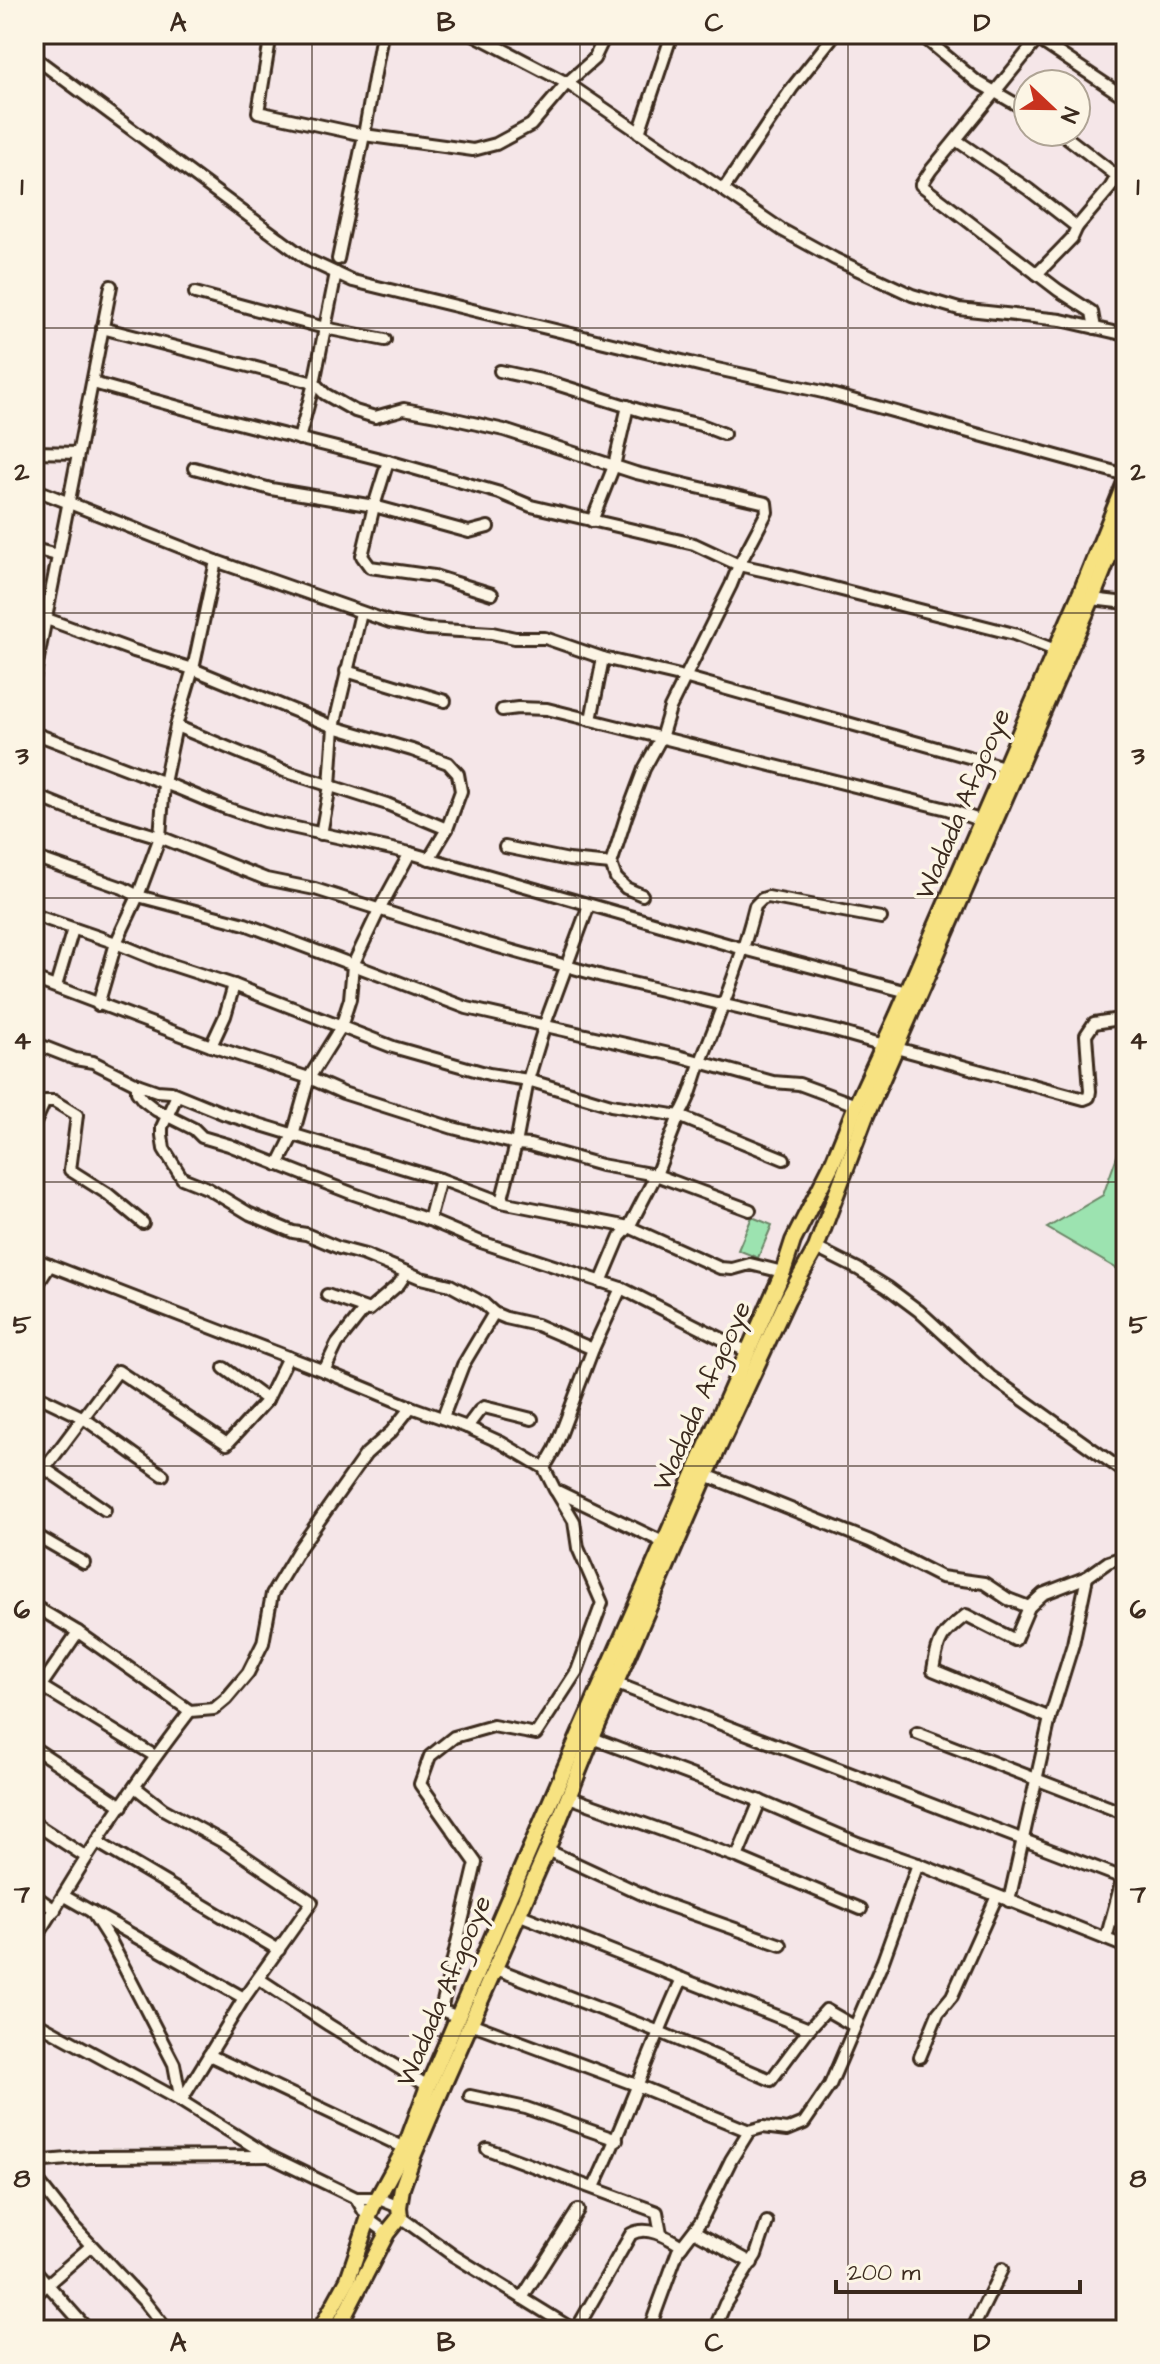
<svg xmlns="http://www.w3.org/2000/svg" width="1160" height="2364" viewBox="0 0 1160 2364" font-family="'Architects Daughter',sans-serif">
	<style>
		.green { fill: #9ce3b0; stroke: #6c8667; stroke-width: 2 }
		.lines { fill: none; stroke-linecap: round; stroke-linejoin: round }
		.minor-casing { stroke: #3b2a1e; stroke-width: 16 }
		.highway-casing { stroke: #3b2a1e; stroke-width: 20 }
		.minor { stroke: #fcf5e5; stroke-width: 10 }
		.highway { stroke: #f7e281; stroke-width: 14 }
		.grid { fill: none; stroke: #3b2a1e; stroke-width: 2; stroke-opacity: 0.55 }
		.labels { text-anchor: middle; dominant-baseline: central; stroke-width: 7; stroke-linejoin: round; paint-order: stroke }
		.street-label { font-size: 26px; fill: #3b2a1e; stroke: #fcf5e5 }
		.neatline { fill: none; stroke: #3b2a1e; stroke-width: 3 }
		.grid-label { font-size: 26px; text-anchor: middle; font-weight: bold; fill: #3b2a1e }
	</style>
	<rect width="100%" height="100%" fill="#f5e6e8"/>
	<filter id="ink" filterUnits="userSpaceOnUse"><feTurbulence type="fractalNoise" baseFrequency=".0125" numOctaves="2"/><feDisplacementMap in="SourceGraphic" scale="16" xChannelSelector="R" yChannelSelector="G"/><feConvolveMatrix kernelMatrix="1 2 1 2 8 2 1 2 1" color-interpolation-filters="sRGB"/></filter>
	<g filter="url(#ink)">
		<g class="green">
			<path d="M1126,1131V1274L1047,1228L1103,1195Z"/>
			<path d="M752,1217L772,1225L758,1258L738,1250Z"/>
		</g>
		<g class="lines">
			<g class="minor-casing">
				<g id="minor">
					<path d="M271,34L258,112L364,135L338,259"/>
					<path d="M382,34L364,135L473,150L496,144L531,125L567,83L594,59L605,36"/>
					<path d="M473,34L567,83L782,230L835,259L912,295L959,309L1061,320L1126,335"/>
					<path d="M920,34L976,81L1028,111"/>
					<path d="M1030,34L1126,98"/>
					<path d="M1042,34L931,170L921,185L1058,290L1092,312L1095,328"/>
					<path d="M34,57L308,260L353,281L703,366L823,392L1126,475"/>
					<path d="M1060,132L1126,183"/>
					<path d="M639,133L672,34"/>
					<path d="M956,140L1028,189L1077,227L1110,188L1117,176"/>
					<path d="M723,190L792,88L835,34"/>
					<path d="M1037,274L1072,238L1077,227"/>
					<path d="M195,293L325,328L385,340"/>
					<path d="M102,328L314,383L325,394L355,411L375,417L404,409L437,415L504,430L636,473L766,503L767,512L739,565L731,585L670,708L661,738L644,769L626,817L611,864L616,878L626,888L642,895"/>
					<path d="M500,371L550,382L645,412L701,425L724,434"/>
					<path d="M93,383L218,418L388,461L500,493L531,506L694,544L739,565L771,572L1014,634L1055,650"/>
					<path d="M299,439L314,383L336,273"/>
					<path d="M34,452L78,453"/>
					<path d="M388,461L374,506L362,556L370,567L434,576L492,594"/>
					<path d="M194,468L271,489L374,506L469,532L488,527"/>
					<path d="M34,489L216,561L390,622L427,629L492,633L515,638H545L603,658L684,677L1004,767"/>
					<path d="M592,521L614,466L628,406"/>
					<path d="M34,549L57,555"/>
					<path d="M1092,599L1126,603"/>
					<path d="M34,610L44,618L134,651L193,669L334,727L412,750L448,763L458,774L461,791L447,829L429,859"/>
					<path d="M346,671L445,701"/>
					<path d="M34,679L111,286"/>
					<path d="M502,710L518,708L547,709L947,809L982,821"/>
					<path d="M591,720L603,658"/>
					<path d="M176,726L284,771L387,804L447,829"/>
					<path d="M34,733L175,787L223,807L264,821L410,853L744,949L908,992"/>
					<path d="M34,795L76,812L160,837L266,879L315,889L488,944L602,976L835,1031L884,1045"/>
					<path d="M321,834L330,786L334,727L361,613"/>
					<path d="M505,847L569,860L611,864"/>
					<path d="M34,857L123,888L138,896L245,924L467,1008L678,1056L773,1082L799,1084L856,1105"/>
					<path d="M34,915L116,943L160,961L234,985L393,1047L489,1074L528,1080L611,1105L679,1116C691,1099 694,1078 702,1059C722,1008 742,959 755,906L762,899L768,897L881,918"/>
					<path d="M34,979L211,1046L309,1078L343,1093L453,1128L516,1144L530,1145L601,1165L656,1175L750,1210"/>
					<path d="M56,986L73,929"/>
					<path d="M98,1005L116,943L138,896L160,837L164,783L176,726L193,669L216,561"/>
					<path d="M34,1043L75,1059L93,1062L137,1084L157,1091L171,1092L225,1114L440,1179"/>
					<path d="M211,1046L225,1016L234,985"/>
					<path d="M896,1048L1084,1099L1089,1097L1090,1091L1086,1035L1094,1023L1126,1018"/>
					<path d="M137,1084V1092L143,1100L156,1110L194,1129L202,1137L229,1145L351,1193L429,1220L440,1179L501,1202L629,1227"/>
					<path d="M177,1095L162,1127V1135L164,1149L182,1178L207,1188L250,1214L293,1232L306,1234L339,1248L365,1255L421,1278L450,1285L483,1303L494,1313L506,1318L537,1325L593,1349L621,1288"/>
					<path d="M34,1125L45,1101H54L77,1115L70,1170L108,1194L143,1223"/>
					<path d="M278,1165L293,1135L309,1078L341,1027L350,999L353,965L380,908L410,853"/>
					<path d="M501,1202L516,1144L528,1080L545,1024L589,905"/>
					<path d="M429,1220L481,1242L621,1288L748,1352"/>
					<path d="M816,1248L858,1269L887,1287L919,1311L990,1376L1126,1473"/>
					<path d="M34,1259L324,1371L411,1407L467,1427L502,1443L544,1468L555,1490L663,1542"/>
					<path d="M783,1272L750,1264L732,1269L720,1268L629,1227L656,1175L679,1116L784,1159"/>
					<path d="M601,1282L620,1237L629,1227"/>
					<path d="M34,1290L50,1265"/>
					<path d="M327,1295L369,1310L399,1284L407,1272"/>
					<path d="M224,1368L267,1400"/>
					<path d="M324,1371L337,1344L364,1310"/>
					<path d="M34,1394L82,1417L163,1475"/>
					<path d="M443,1417L463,1365L494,1313"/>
					<path d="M467,1427L479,1411L484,1407L532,1419"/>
					<path d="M34,1461L105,1510"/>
					<path d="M544,1468L555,1449L593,1349"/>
					<path d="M706,1475L870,1541L941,1577L984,1583L1008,1599L1029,1607"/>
					<path d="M34,1483L118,1371L227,1444L267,1400L288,1357"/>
					<path d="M34,1534L84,1563"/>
					<path d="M34,1606L78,1632"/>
					<path d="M34,1682L155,1756"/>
					<path d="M617,1684L1123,1878"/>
					<path d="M34,1696L78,1632L190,1711C154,1758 119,1807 87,1857C69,1885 53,1913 34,1941"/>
					<path d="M190,1711L214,1709L226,1699L248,1673L263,1643L272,1594L299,1549L366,1454L391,1432L411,1407"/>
					<path d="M1050,1718L933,1670C938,1638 942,1634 966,1615L1015,1640L1029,1607L1043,1594L1087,1577L1108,1562L1126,1556"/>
					<path d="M917,1733L1126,1814"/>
					<path d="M592,1738L760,1801L858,1843L918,1864L1126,1947"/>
					<path d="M34,1748L122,1806"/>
					<path d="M569,1797L737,1857L861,1909"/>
					<path d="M34,1823L86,1857"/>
					<path d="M97,1842L279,1950"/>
					<path d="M547,1850L659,1902L781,1945"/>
					<path d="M737,1857L760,1801"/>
					<path d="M34,1895L55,1910"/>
					<path d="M64,1896L244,1998"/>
					<path d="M1009,1901L1050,1718L1073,1644L1087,1577"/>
					<path d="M92,1912L111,1942L174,2064L181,2101L244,1998L312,1902L225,1843L163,1809L135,1787"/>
					<path d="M518,1914L809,2029L826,2010L854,2026"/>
					<path d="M1106,1939L1126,1865"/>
					<path d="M494,1968L657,2031L771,2080L809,2029"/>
					<path d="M259,1979L329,2025L428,2086"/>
					<path d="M458,2017L441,2010L476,1863L420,1784L430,1756L454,1737L493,1726L536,1734L577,1671L602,1603L578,1548L574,1521L556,1491"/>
					<path d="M34,2021L181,2101L269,2156L356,2198H377L399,2207"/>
					<path d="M470,2023L639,2086L749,2131"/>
					<path d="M209,2055L405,2148"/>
					<path d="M920,2057L938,2013L952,1996L997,1896"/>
					<path d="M470,2096L526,2108L617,2140"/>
					<path d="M487,2149L657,2212L661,2234"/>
					<path d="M34,2162L90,2157L268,2156"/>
					<path d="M34,2176L74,2227L144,2301L167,2330"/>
					<path d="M594,2187C627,2119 650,2047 682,1979"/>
					<path d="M356,2198L369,2220L387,2233"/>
					<path d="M400,2217L454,2256L574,2330"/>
					<path d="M694,2231L752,2263"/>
					<path d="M34,2269L88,2330"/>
					<path d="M34,2296L91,2246"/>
					<path d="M522,2298L578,2210"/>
					<path d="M576,2330L631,2234C648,2225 667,2237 682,2246"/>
					<path d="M649,2330L678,2251L701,2221L731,2160L749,2131L763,2127L787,2130L804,2123L830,2085L883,1961L918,1864"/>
					<path d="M714,2330L725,2304L756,2255L767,2222"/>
					<path d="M972,2330L1002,2269"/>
				</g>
			</g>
			<g class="highway-casing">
				<g id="highway">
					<path d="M320,2330L348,2279L372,2208L405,2148L428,2086L580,1733L783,1272L793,1241L833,1162L856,1105L897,1016L1080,594L1126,480"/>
					<path d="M337,2330L387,2233L400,2217L399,2207L402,2188L414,2154L446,2079L547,1850L592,1738L706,1475L787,1300L816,1248L865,1118L1092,599L1126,514"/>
				</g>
			</g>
			<use href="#minor" class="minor"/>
			<use href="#highway" class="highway"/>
		</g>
	</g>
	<path class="grid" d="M312,34V2330M580,34V2330M848,34V2330M34,328H1126M34,613H1126M34,898H1126M34,1182H1126M34,1466H1126M34,1751H1126M34,2036H1126"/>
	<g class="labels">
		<g class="street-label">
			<text transform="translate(963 804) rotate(-67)">Wadada Afgooye</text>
			<text transform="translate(702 1396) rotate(-66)">Wadada Afgooye</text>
			<text transform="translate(444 1991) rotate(-67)">Wadada Afgooye</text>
		</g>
	</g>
	<rect width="1160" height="2364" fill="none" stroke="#fcf5e5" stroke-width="88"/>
	<g transform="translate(1052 108) rotate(112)"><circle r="38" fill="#fcf5e5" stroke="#afa495" stroke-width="2"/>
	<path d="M0-6L14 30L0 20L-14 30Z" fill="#c8321e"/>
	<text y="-12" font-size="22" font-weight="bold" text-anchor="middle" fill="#3b2a1e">N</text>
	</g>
	<path d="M836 2280v12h244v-12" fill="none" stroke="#3b2a1e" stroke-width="4"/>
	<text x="848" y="2280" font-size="24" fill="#3b2a1e" stroke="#fcf5e5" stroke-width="6" paint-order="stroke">200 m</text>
	<rect x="44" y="44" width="1072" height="2276" class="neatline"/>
	<g class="grid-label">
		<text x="178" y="31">A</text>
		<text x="446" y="31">B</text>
		<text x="714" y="31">C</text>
		<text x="982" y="31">D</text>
		<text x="22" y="195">1</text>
		<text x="1138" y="195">1</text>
		<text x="22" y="480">2</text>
		<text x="1138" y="480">2</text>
		<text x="22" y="764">3</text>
		<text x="1138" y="764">3</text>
		<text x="22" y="1049">4</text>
		<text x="1138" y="1049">4</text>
		<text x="22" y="1333">5</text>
		<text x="1138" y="1333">5</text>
		<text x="22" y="1618">6</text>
		<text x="1138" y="1618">6</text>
		<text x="22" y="1902">7</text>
		<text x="1138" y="1902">7</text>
		<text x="22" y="2187">8</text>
		<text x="1138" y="2187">8</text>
		<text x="178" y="2351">A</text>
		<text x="446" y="2351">B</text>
		<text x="714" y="2351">C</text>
		<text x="982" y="2351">D</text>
	</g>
</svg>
